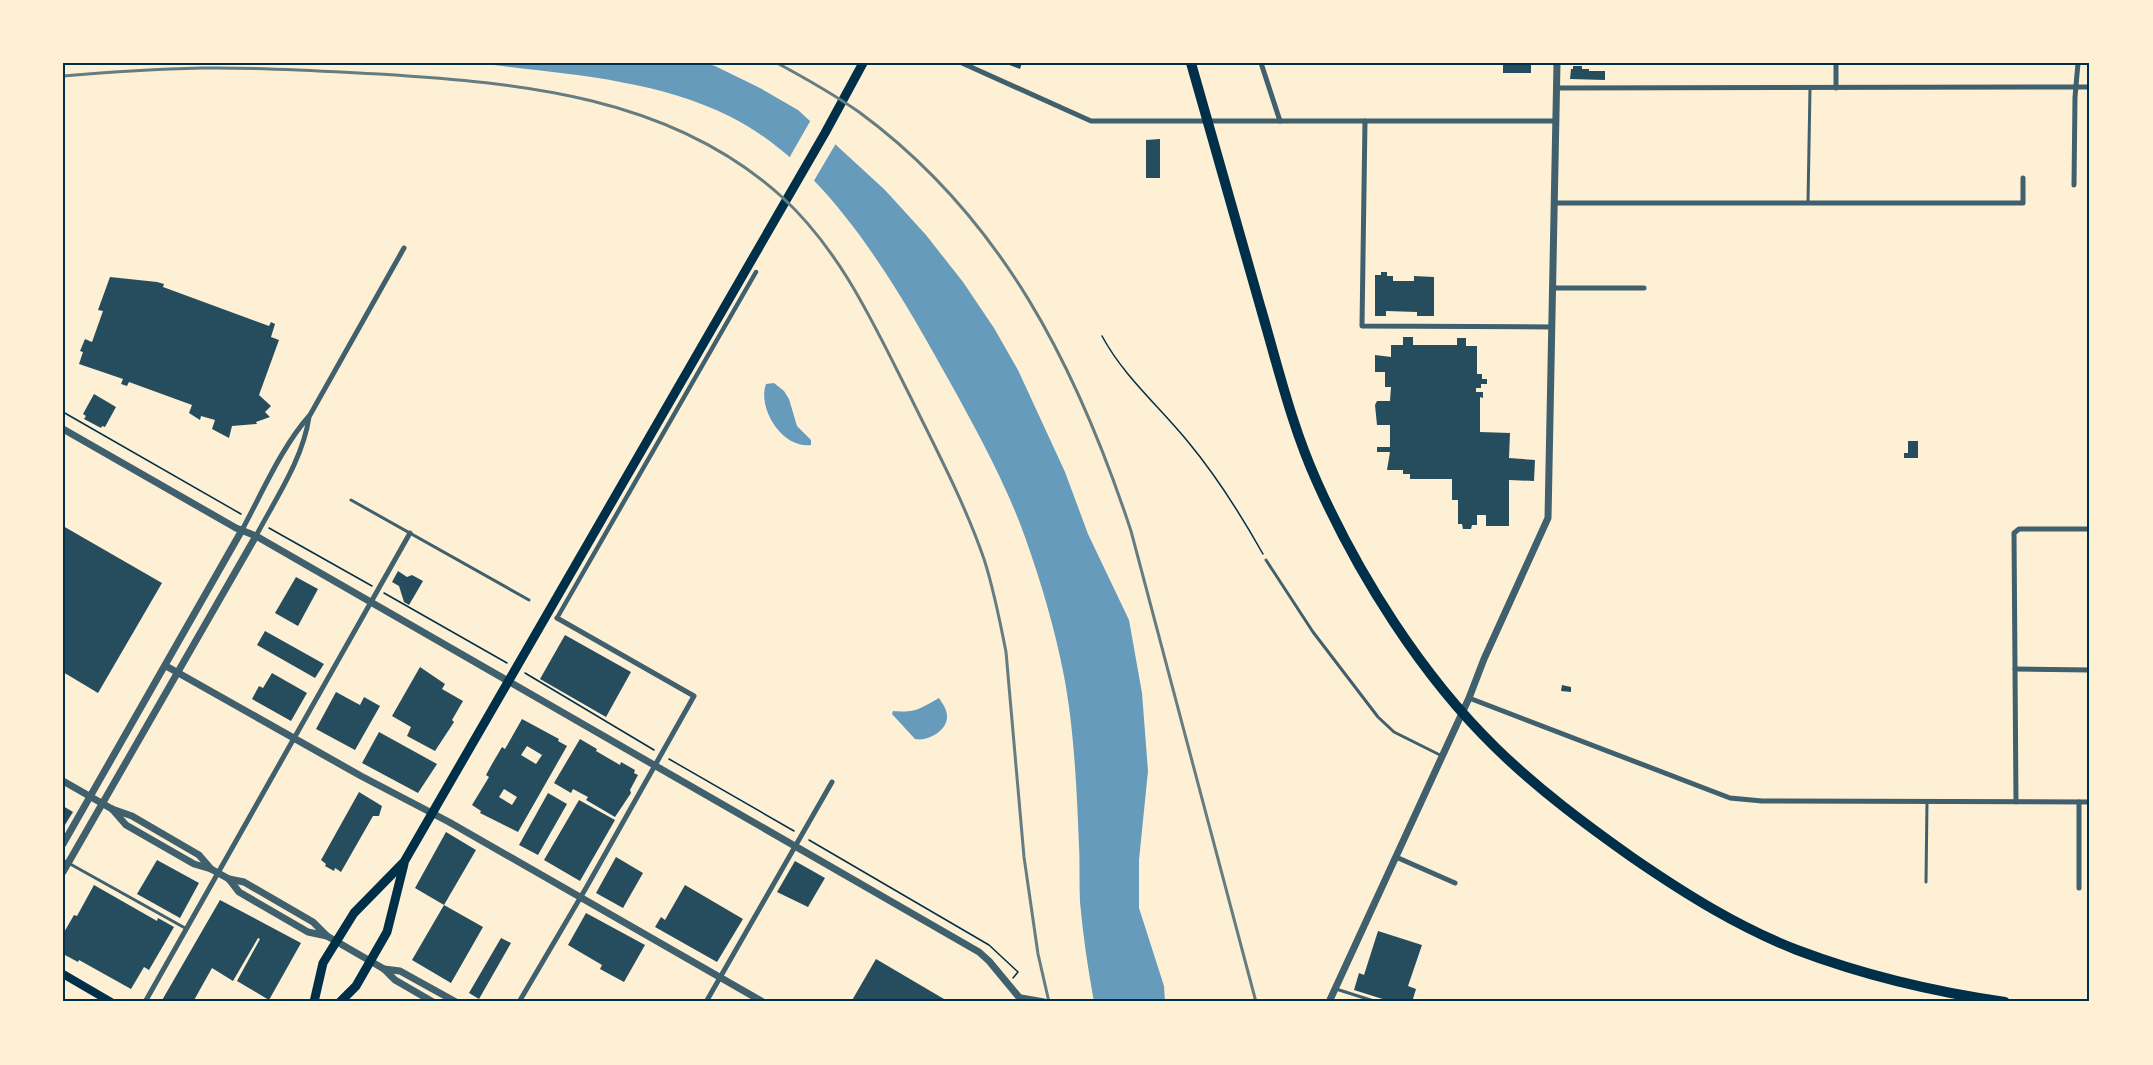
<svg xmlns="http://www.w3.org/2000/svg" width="2153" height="1065" viewBox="0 0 2153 1065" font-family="Mulish,sans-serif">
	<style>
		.water { fill: #669bbc }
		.pier { fill: #fdf0d5 }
		.building { fill: #264d5e; fill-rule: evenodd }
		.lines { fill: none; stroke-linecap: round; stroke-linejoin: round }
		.path { stroke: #003049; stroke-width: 1.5 }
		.service { stroke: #3f606c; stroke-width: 3 }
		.pedestrian { stroke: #3f606c; stroke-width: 4.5 }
		.minor { stroke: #3f606c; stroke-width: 5 }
		.tertiary { stroke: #3f606c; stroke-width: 7 }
		.secondary { stroke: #003049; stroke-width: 8 }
		.primary { stroke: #003049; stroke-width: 9 }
		.motorway { stroke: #003049; stroke-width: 10 }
		.rail { stroke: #657d81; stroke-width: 3 }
		.neatline { fill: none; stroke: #003049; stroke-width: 2 }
	</style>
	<rect width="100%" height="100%" fill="#fdf0d5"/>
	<g class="water">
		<path d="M478,63H703L715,66L760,88L798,110L885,190L926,235L963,282L994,328L1018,370L1065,472L1088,534L1129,620L1142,693L1148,771L1139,860V908L1164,986L1165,1002H1094C1088,969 1083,936 1080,902C1079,883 1080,864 1079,846C1077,792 1074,728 1064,676C1055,629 1041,582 1025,537C1006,484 978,433 951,384C898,289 830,166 729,116C653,78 562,74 478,63Z"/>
		<path d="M774,383L784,391L789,399L797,426L811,440V445C783,449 757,409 766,384Z"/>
		<path d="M939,698C942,703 947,709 947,716C948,730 928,742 915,739L892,714L893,711C916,713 919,709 939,698Z"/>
	</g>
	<path class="pier" d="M812,118L838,140L812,184L788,160Z"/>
	<g class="building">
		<path d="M1004,63H1022L1020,69Z"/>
		<rect x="1503" y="63" width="28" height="10"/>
		<path d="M1573,66H1582V69H1589V71H1605V80L1570,79L1571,69H1573Z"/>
		<path d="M1160,139V178H1146V140Z"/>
		<path d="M1381,272H1387V276H1393V281H1414V276L1434,277V316H1417V312L1386,311V316H1375V275H1381Z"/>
		<path d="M110,277L157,282L164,284L163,287L269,326L271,322L275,324L271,337L279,340L259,395L271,406L265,412L270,417L256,422L257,424L232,426L229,438L212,429L215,420L201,416L200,420L189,413L192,405L129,382L127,386L121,384L123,379L79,364L83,352L80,351L85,339L92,342L103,311L98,310Z"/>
		<path d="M1403,337H1413V345H1457V338H1466V346H1477V374H1482V379H1487V384H1481V388H1476V392H1483V398L1480,397V432L1510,433L1509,458L1535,460L1534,481L1509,480V526H1486V515H1477V525H1472L1471,529H1463L1462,524H1458V500H1452V479H1410V474H1403V470H1387L1390,452H1377V447H1390V425H1377L1375,405L1377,401H1390L1391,387H1385V372H1375V355L1391,357V345H1403Z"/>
		<path d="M94,394L116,407L105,427L102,426L101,428L84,419L86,416L83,414Z"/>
		<path d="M1908,441H1918V458H1904V453H1908Z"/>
		<path d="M63,526L162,583L98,693L63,672Z"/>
		<path d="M398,571L407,577L412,575L423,581L409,605L404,602L399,586L392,582Z"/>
		<path d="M296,577L318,589L298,626L275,613Z"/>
		<path d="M265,631L324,664L315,678L257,645Z"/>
		<path d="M565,635L631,672L606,717L540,679Z"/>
		<path d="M420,667L445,684L442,689L463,701L452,720L454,722L435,751L407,736L411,727L392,716Z"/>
		<path d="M272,673L307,693L291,721L252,699L259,686L263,688Z"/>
		<path d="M1562,685L1571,687V692L1561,691Z"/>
		<path d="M336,692L360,705L364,697L380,706L355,750L316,729Z"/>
		<path d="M522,719L559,739L558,741L567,746L518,832L480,813L481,811L472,805L489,777L486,775L492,764L502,747L505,749ZM527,746L542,755L536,764L521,755ZM504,789L517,797L512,805L499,797Z"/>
		<path d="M379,732L437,764L418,793L362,763Z"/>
		<path d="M580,739L597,749L596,751L620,765L621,762L635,770L634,773L638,775L630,790L631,793L615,817L586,800L588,797L573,789L571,793L554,783Z"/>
		<path d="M359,792L382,806L379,816H373L341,872L335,868L334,871L325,866L326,864L321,860Z"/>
		<path d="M548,793L567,804L538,855L519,845Z"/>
		<path d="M579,800L615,820L580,881L544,860Z"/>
		<path d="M63,806L73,812L63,828Z"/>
		<path d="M446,832L476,850L444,905L415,888Z"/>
		<path d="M616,857L643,873L623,908L596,893Z"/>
		<path d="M157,860L199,883L180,918L137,894Z"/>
		<path d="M795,861L825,878L808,907L777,892Z"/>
		<path d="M94,885L157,921L158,918L174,927L149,970L144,967L131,989L79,960L78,962L63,954V934L74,915L77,916Z"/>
		<path d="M685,885L743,919L717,962L655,927L661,917L665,920Z"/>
		<path d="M220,900L301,943L269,1000L237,981L260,939L258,938L233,981L212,968L193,1002H161Z"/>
		<path d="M444,905L483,927L451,983L412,960Z"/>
		<path d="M586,913L645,945L624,982L600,969L602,965L568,945Z"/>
		<path d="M1378,931L1422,945L1408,986L1416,989L1412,1002H1392L1354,990L1359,973L1364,975Z"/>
		<path d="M501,938L511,943L479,999L469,993Z"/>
		<path d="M876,959L944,999L942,1002H851Z"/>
	</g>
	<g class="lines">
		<g class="path">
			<path d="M1102,336C1124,377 1160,407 1189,443C1218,478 1241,515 1263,554"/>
			<path d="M63,412L241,514"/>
			<path d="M269,528L372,586"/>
			<path d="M384,593L507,663"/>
			<path d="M525,673L654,750"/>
			<path d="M669,759L794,831"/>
			<path d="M809,840L989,945L1018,972L1013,978"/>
		</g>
		<g class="service">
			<path d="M1808,203L1810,88"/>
			<path d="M351,500L529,600"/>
			<path d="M1266,560L1313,632L1378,717L1394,732L1442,756"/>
			<path d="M63,860L185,928"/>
			<path d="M1926,882L1927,801"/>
			<path d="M1336,989L1377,1002"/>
		</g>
		<path class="pedestrian" d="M557,618L756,272"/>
		<g class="minor">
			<path d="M962,63L1091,121H1556"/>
			<path d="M1261,63L1280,121"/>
			<path d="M1557,88L2090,87"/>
			<path d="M1836,88V63"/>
			<path d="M1365,121L1362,326L1552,327"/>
			<path d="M2074,185L2075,97L2078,63"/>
			<path d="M1555,203H2023V178"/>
			<path d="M1553,288H1644"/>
			<path d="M242,530C262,493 282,446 310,415L404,248"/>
			<path d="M256,536C276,498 303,459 309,417"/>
			<path d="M2015,669L2090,670"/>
			<path d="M1469,698L1730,798L1762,801L2090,802"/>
			<path d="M2016,802L2014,533L2019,529H2090"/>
			<path d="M2079,802V888"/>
			<path d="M1396,857L1455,883"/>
			<path d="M145,1002L410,533"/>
			<path d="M519,1002L586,888L694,696L557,618"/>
			<path d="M706,1002L832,782"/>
		</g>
		<g class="tertiary">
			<path d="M63,429L236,528L256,536L979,952L989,961L1023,1002"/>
			<path d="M166,666L361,776L449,822L763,1002"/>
			<path d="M63,781L112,809L132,816L199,855L211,869"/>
			<path d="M112,809L126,825L194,864L211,869L229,879L244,882L313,922L327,936"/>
			<path d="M63,844L242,530"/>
			<path d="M63,872L256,536"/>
			<path d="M229,879L239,892L308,932L327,936L384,969L395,980L433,1002"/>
			<path d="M384,969L400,971L456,1002"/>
			<path d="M1021,998L1044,1002"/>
			<path d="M1329,1002L1469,698L1484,659L1548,518L1557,63"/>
		</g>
		<path class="secondary" d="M63,974L111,1002"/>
		<g class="primary">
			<path d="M314,1002L323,963L354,913L404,862L825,133L863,63"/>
			<path d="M340,1002L356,986L387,932L404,864"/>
		</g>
		<path class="motorway" d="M1191,63C1215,145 1238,227 1261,309C1278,367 1292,427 1317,482C1359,576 1422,676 1496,748C1538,789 1585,824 1633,858C1684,893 1738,927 1797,950C1863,975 1935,992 2005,1002"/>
		<g class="rail">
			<path d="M777,63C805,78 833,94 859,112C1002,217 1077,367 1131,531L1256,1002"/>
			<path d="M63,76C109,72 156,69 202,68C261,67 320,71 379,74C521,83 671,96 782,197C842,252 875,327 911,398C937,451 965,504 984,559C994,590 1000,621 1006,652L1024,857L1038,954L1049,1002"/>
		</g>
	</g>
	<rect width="2153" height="1065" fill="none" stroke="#fdf0d5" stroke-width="129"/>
	<rect x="64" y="64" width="2024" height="936" class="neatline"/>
</svg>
